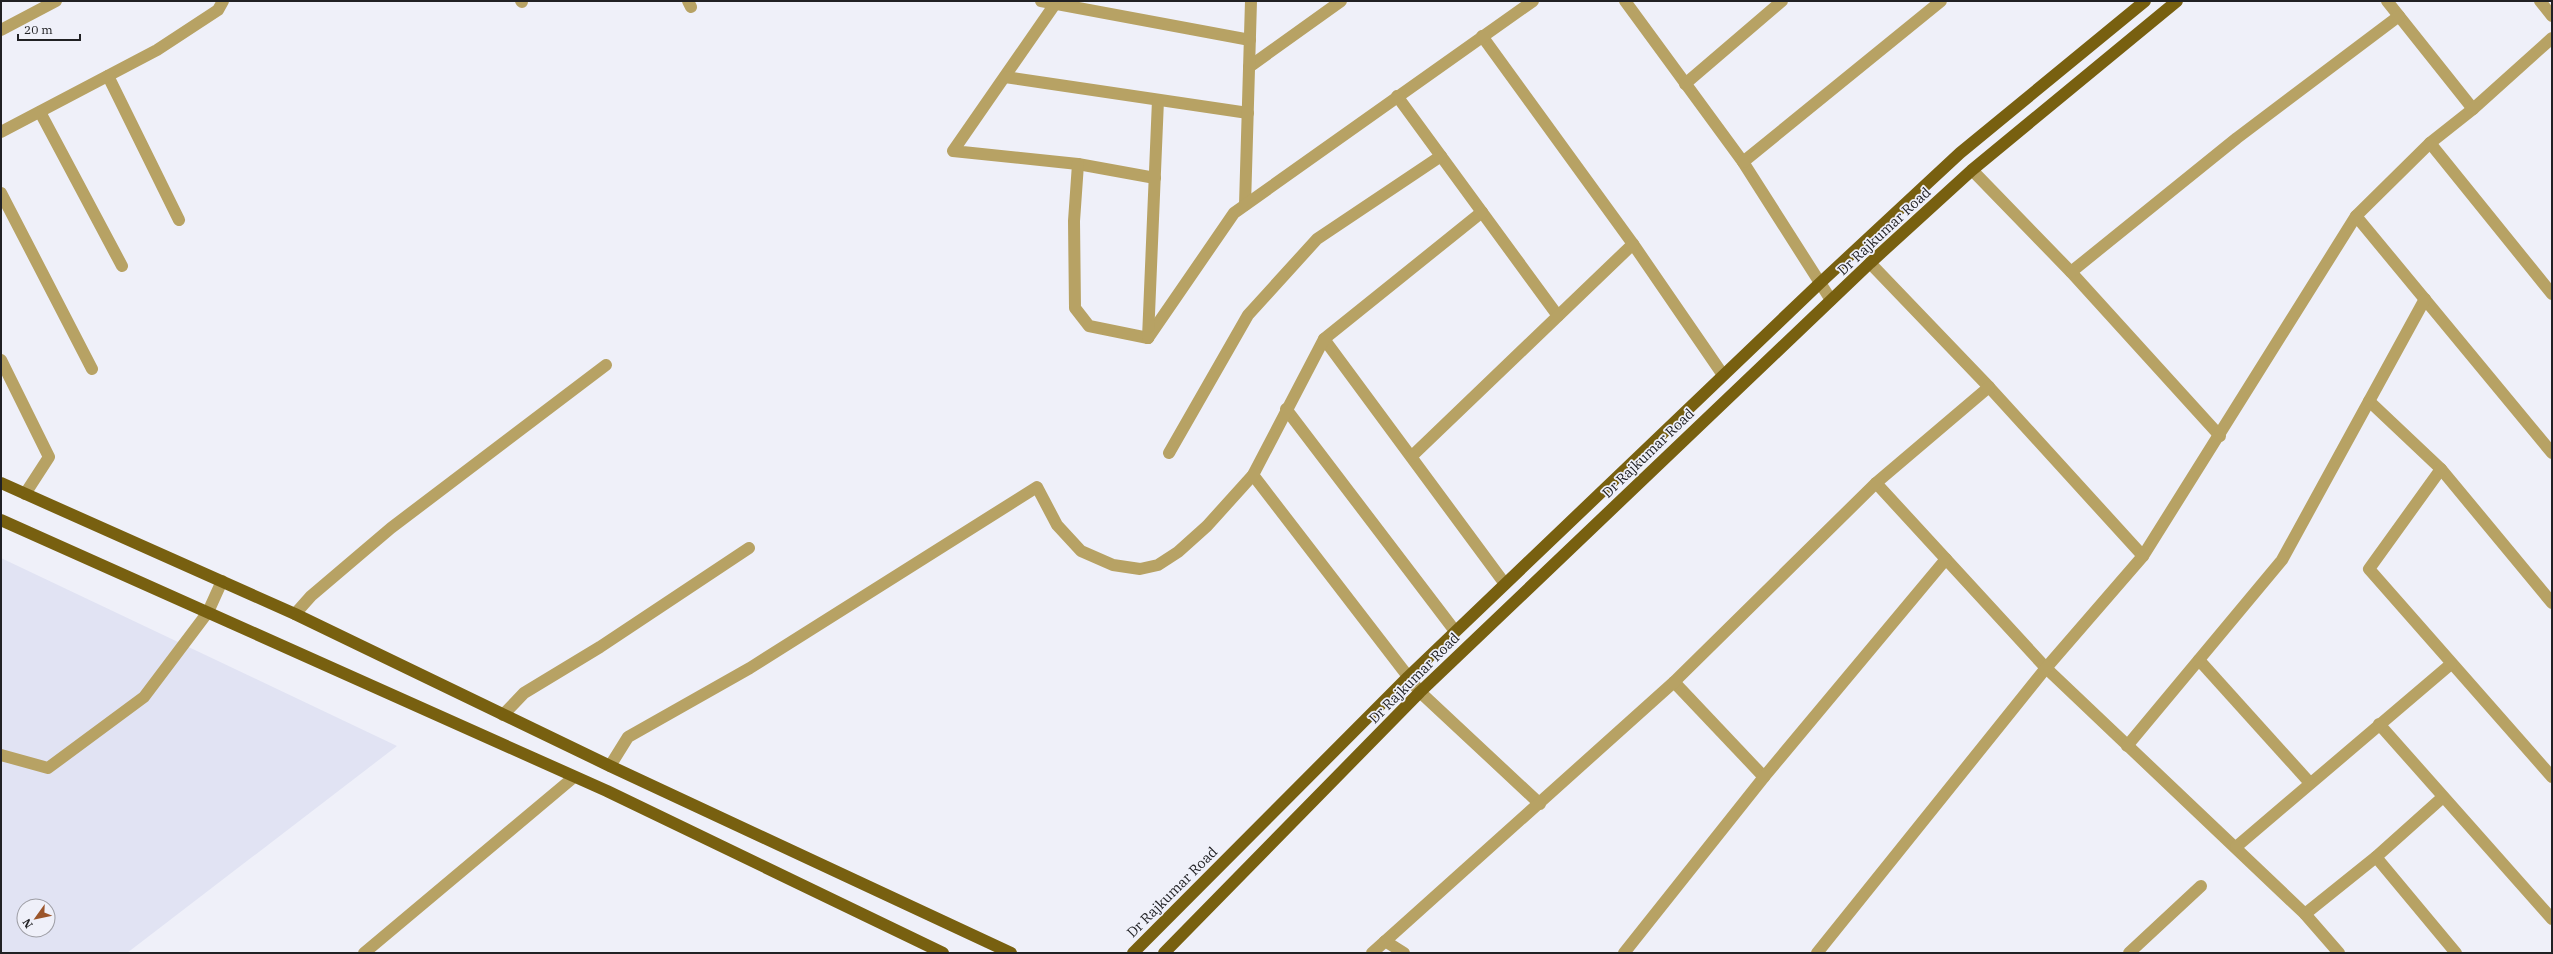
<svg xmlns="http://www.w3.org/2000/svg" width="2553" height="954" viewBox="0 0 2553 954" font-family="'IBM Plex Serif',serif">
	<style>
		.built { fill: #e1e3f3; fill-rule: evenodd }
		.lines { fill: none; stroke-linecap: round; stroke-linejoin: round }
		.minor { stroke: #b7a264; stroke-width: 12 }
		.major { stroke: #786010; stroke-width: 12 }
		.labels { text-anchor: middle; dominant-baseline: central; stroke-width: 3.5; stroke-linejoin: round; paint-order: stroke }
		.street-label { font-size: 14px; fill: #212124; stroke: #eff0f9 }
	</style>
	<rect width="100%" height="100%" fill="#eff0f9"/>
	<path class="built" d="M1,558L397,746L127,953H1ZM24,906H48V930H24Z"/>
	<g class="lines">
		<g class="minor">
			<path d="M521,1L522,2"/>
			<path d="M688,1L691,7"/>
			<path d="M1041,1L1250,40"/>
			<path d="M1625,1L1743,162L1831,300"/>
			<path d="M2387,1L2473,109"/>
			<path d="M2540,1L2552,16"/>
			<path d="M1055,4L953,151L1078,164L1155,178"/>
			<path d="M1,30L56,1"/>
			<path d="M1482,36L1633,244L1723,375"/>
			<path d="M1249,67L1341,1"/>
			<path d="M108,76L179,220"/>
			<path d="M1005,77L1248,113"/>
			<path d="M1685,84L1782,1"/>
			<path d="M1397,96L1558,316"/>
			<path d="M40,112L122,266"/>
			<path d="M1,132L157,50L218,10L223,1"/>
			<path d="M2430,143L2552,294"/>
			<path d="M1743,162L1941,1"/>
			<path d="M1078,164L1074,221L1075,308L1089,326L1148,338"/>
			<path d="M1972,170L2071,272L2220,436"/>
			<path d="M1,193L92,369"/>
			<path d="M1245,205L1251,1"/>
			<path d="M2356,216L2552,453"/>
			<path d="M1870,263L1989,387L2143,556"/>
			<path d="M2071,272L2237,138L2399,16"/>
			<path d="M1148,338L1234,213L1533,1"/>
			<path d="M1148,338L1158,100"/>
			<path d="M1324,339L1505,584"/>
			<path d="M1,360L49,457L25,494"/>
			<path d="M2369,401L2441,469L2552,603"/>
			<path d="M1286,409L1455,631"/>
			<path d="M1169,453L1248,315L1317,239L1441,156"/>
			<path d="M1412,456L1633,244"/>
			<path d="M2441,469L2369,569L2552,777"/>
			<path d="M1253,475L1420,692L1540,804"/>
			<path d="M1876,483L2046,668L2305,914L2339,953"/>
			<path d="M295,614L311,596L391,528L606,365"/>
			<path d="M2199,660L2310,783"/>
			<path d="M1674,682L1764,777"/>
			<path d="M503,715L524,693L600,647L749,548"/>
			<path d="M2379,724L2552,919"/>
			<path d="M2127,746L2282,560L2425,299"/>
			<path d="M1,755L48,768L144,697L208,612L222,581"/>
			<path d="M610,766L628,737L750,668L1037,487L1057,525L1081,551L1113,565L1140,569L1158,565L1178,552L1207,526L1253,475L1324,339L1482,212"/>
			<path d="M2236,847L2451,664"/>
			<path d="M2376,857L2456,953"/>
			<path d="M2305,914L2376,857L2443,797"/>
			<path d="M1385,941L1404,953"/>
			<path d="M364,953L574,777"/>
			<path d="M1372,953L1674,682L1876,483L1989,387"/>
			<path d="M1624,953L1764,777L1946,559"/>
			<path d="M1817,953L2046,668L2143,556L2356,216L2430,143L2473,109L2552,38"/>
			<path d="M2129,953L2201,886"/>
		</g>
		<g class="major">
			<path d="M1,483L295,614L610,766L1011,953"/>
			<path d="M1,520L607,791L943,953"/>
			<path d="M1133,953L1408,677L1820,283L1960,153L2145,1"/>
			<path d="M1164,953L1420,692L1870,263L1972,170L2177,1"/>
		</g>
	</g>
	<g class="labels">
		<g class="street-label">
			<text transform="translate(1884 231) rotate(-43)">Dr Rajkumar Road</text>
			<text transform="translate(1648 453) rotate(-44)">Dr Rajkumar Road</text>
			<text transform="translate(1414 678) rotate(-45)">Dr Rajkumar Road</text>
			<text transform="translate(1172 892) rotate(-45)">Dr Rajkumar Road</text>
		</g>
	</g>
	<rect width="2553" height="954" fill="none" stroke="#212124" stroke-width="4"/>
	<g transform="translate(36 918) rotate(237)"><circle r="19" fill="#eff0f9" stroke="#9d9da4"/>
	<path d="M0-3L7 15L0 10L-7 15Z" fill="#9b552b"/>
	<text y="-6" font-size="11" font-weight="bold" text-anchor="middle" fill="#212124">N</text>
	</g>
	<path d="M18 34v6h62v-6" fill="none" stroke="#212124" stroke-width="2"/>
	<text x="24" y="34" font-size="12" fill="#212124" stroke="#eff0f9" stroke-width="3" paint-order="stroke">20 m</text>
</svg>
